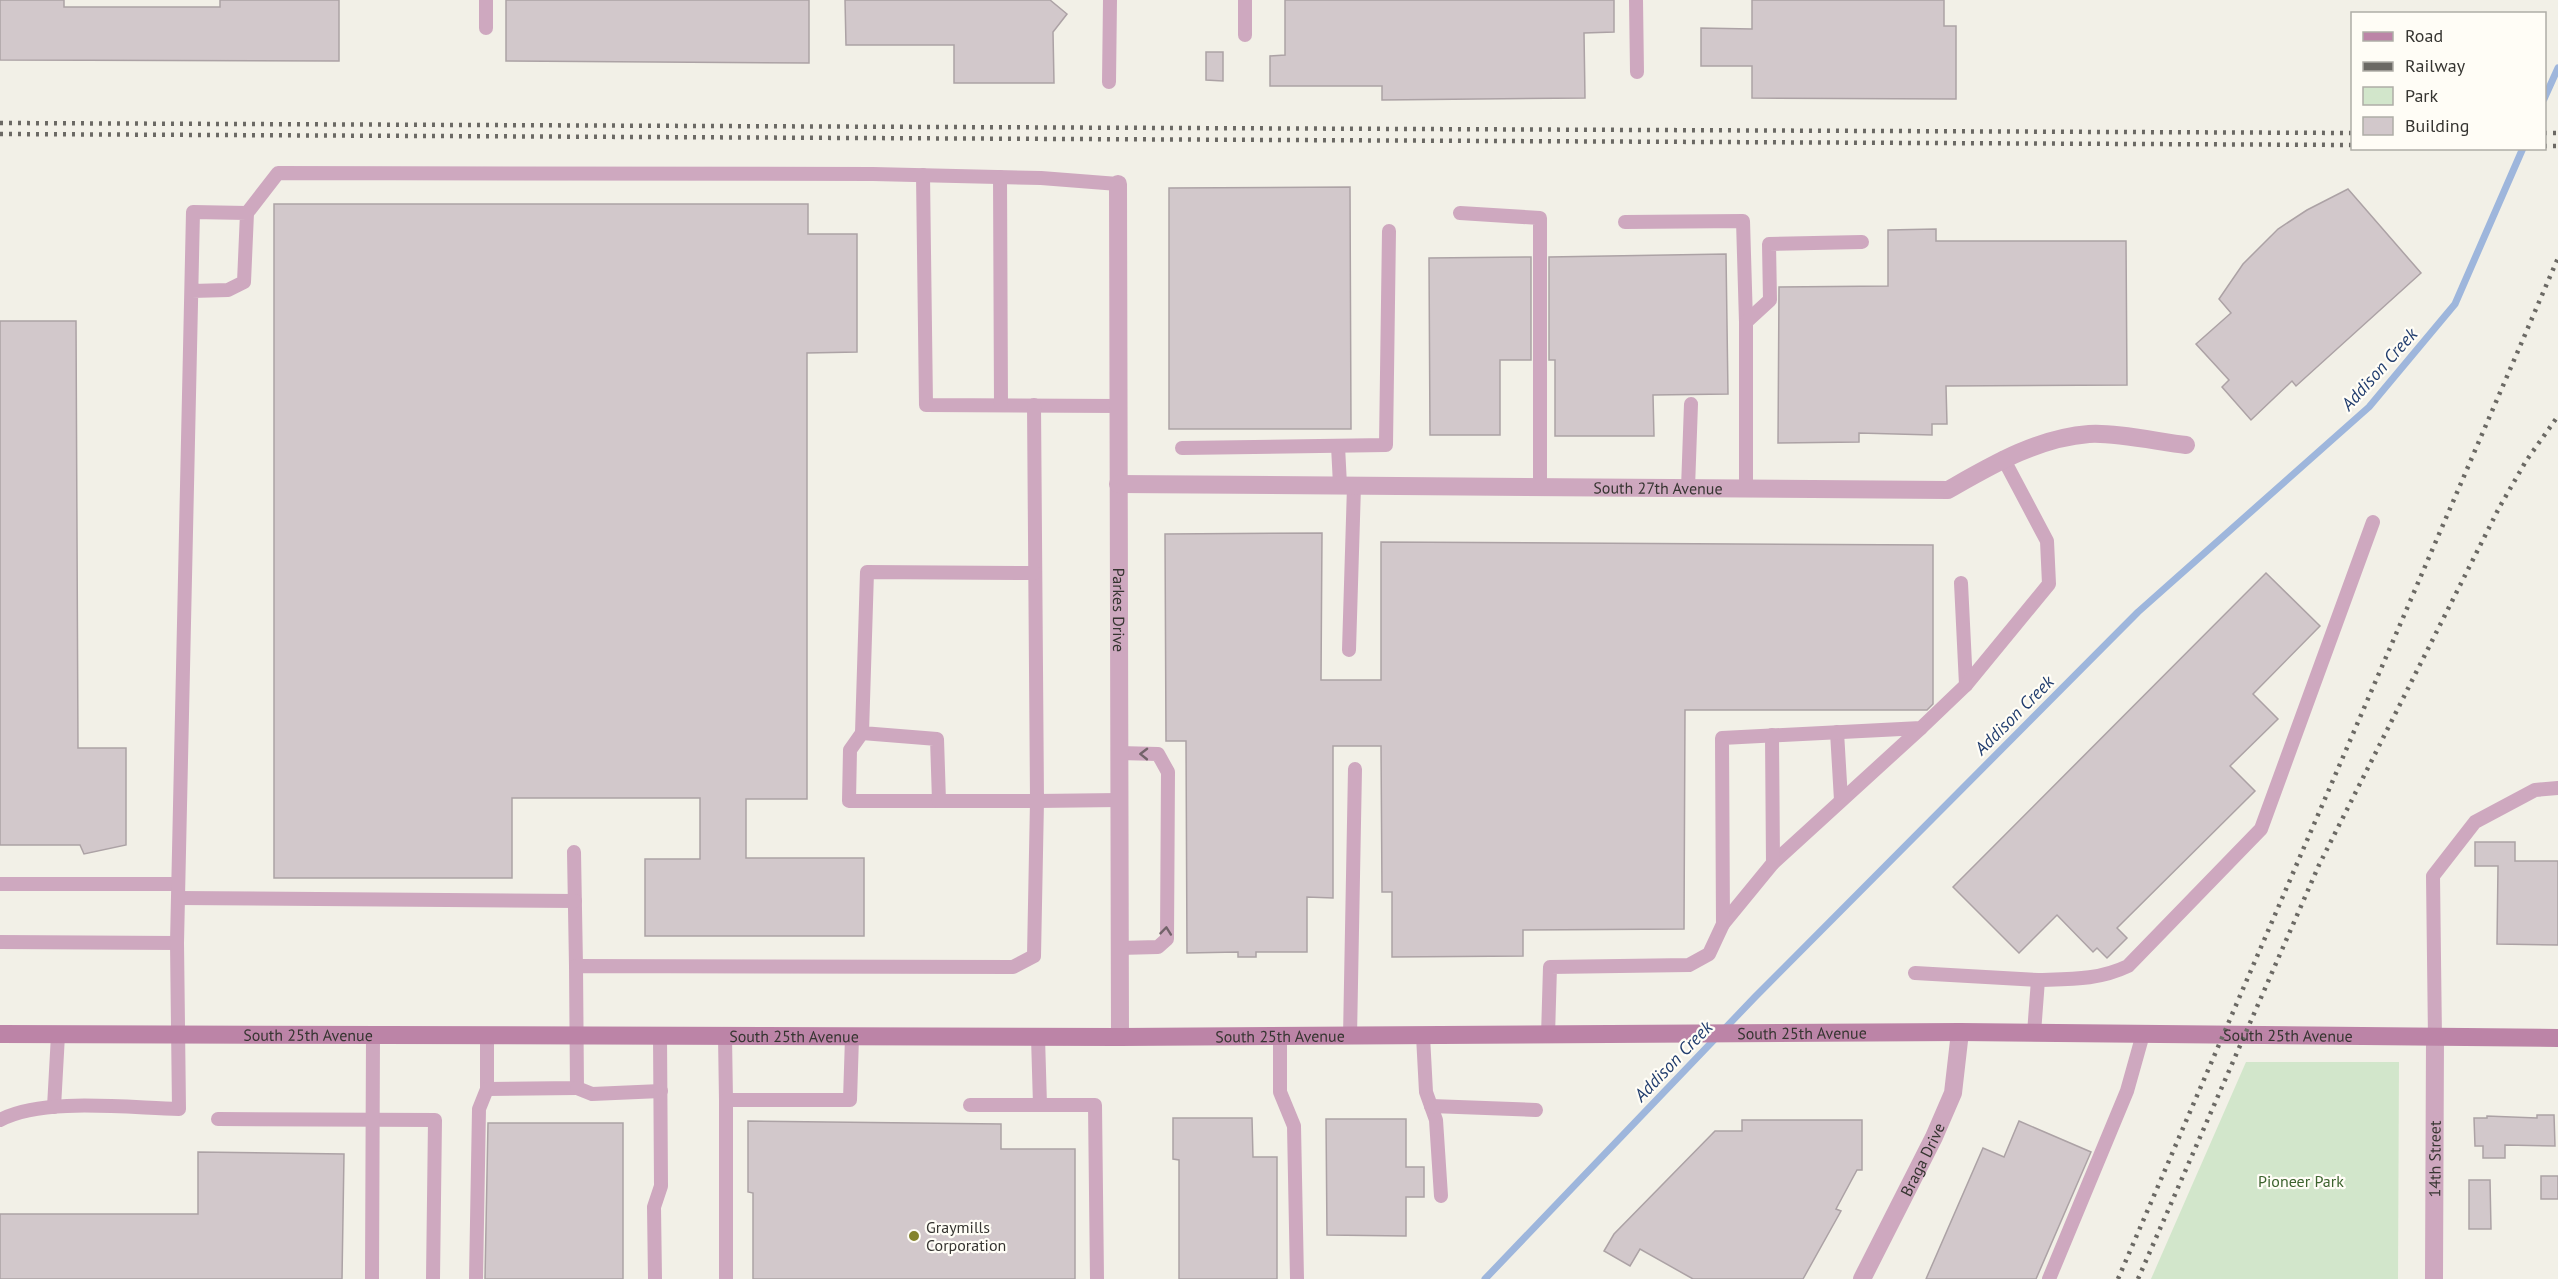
<svg xmlns="http://www.w3.org/2000/svg" width="2558" height="1279" viewBox="0 0 2558 1279" font-family="'PT Sans',sans-serif">
	<style>
		.green { fill: #d2e6cb }
		.lines { fill: none; stroke-linecap: round; stroke-linejoin: round }
		.stream { stroke: #9eb6dc; stroke-width: 7 }
		.building { fill: #d2c8cb; stroke: #aca2a5; stroke-width: 1.5 }
		.service { stroke: #cea8bf; stroke-width: 14 }
		.minor { stroke: #cea8bf; stroke-width: 18 }
		.secondary { stroke: #bc84a7; stroke-width: 18 }
		.rail { stroke: #6b6964; stroke-width: 4.5; stroke-dasharray: 3 6; stroke-linecap: butt }
		.oneway { stroke: #73636a }
		.poi-dot { fill: #84832c; stroke: #fffdf6; stroke-width: 2 }
		.labels { text-anchor: middle; dominant-baseline: central; stroke-width: 4.5; stroke-linejoin: round; paint-order: stroke }
		.street-label { font-size: 16px; fill: #363531; stroke: #fffdf6 }
		.park-label { font-size: 16px; fill: #3c632e; stroke: #fffdf6 }
		.poi-label { font-size: 16px; fill: #363531; stroke: #fffdf6; text-anchor: start }
		.water-label { font-size: 18px; font-style: italic; fill: #213d6e; stroke: #fffdf6 }
	</style>
	<rect width="100%" height="100%" fill="#f2f0e7"/>
	<path class="green" d="M2246,1062H2399L2398,1279H2151Z"/>
	<g class="lines">
		<g class="stream">
			<path d="M2544,99L2558,68"/>
			<path d="M1485,1279L1755,997L2138,612L2369,407L2455,304L2523,148"/>
		</g>
	</g>
	<g class="building">
		<path d="M0,0H64V7H220V0H339V61L0,60Z"/>
		<path d="M506,0H809V63L506,61Z"/>
		<path d="M845,0H1050L1067,14L1053,32L1054,83H954V45H846Z"/>
		<path d="M1285,0H1614V32L1584,33L1585,98L1382,100V86H1270V56L1285,55Z"/>
		<path d="M1752,0H1944V26H1956V99L1752,98V66H1701V28L1752,29Z"/>
		<path d="M1206,52H1223V81L1206,80Z"/>
		<path d="M1350,187L1351,429H1169V188Z"/>
		<path d="M2348,189L2421,273L2296,386L2292,381L2251,420L2222,387L2229,380L2196,344L2231,313L2219,299L2243,264L2278,229L2307,210Z"/>
		<path d="M274,204H808V234H857V352L807,353V799H746V858H864V936H645V859H700V798H512V878H274Z"/>
		<path d="M1936,229V241H2126L2127,385L1946,386L1947,424H1932V435L1859,433V442L1778,443L1779,287L1888,286V230Z"/>
		<path d="M1726,254L1728,394L1653,395L1654,436H1555V360H1549V257Z"/>
		<path d="M1531,257V360H1500V435H1430L1429,258Z"/>
		<path d="M0,321H76L78,748H126V845L84,854L80,845H0Z"/>
		<path d="M1322,533L1321,680H1381V542L1933,545V704L1927,710H1685L1684,929L1523,930V956L1392,957V892H1382L1381,746H1333V898L1307,897V952H1256V957H1238V952L1187,953L1186,741H1166L1165,534Z"/>
		<path d="M2266,573L2320,626L2253,694L2278,719L2230,766L2255,791L2117,928L2127,938L2107,958L2097,948L2093,952L2057,915L2019,953L1953,887Z"/>
		<path d="M2475,842H2515V861H2558V945L2497,944L2498,866H2475Z"/>
		<path d="M2537,1115H2554L2555,1146L2505,1145V1158H2483V1146H2475L2474,1118H2487V1116L2537,1118Z"/>
		<path d="M1173,1118H1252L1253,1157H1277V1279H1179V1160L1173,1159Z"/>
		<path d="M1326,1119H1406V1167H1424V1197H1406V1236L1327,1235Z"/>
		<path d="M1742,1120H1862V1170H1857L1836,1209L1841,1211L1803,1279H1693L1640,1249L1630,1266L1604,1251L1614,1234L1715,1131H1742Z"/>
		<path d="M748,1121L1001,1124V1149H1075V1279H753V1193L748,1192Z"/>
		<path d="M2019,1121L2091,1152L2036,1279H1926L1983,1148L2004,1157Z"/>
		<path d="M488,1123H623V1279H485Z"/>
		<path d="M198,1152L344,1154L342,1279H0V1214H198Z"/>
		<rect x="2541" y="1176" width="17" height="23"/>
		<path d="M2469,1180H2490L2491,1229H2469Z"/>
	</g>
	<g class="lines">
		<g class="service">
			<path d="M486,0V28"/>
			<path d="M1245,0V35"/>
			<path d="M1636,0L1637,72"/>
			<path d="M1109,82L1110,0"/>
			<path d="M923,175L926,405L1118,406"/>
			<path d="M1000,177L1001,405"/>
			<path d="M247,213L278,173L873,174L1041,178L1118,184"/>
			<path d="M1460,213L1540,218V487"/>
			<path d="M1625,222L1743,221L1746,322"/>
			<path d="M1034,405L1037,801L1119,800"/>
			<path d="M1338,446L1340,485"/>
			<path d="M1182,448L1386,445L1389,231"/>
			<path d="M1688,488L1691,404"/>
			<path d="M1746,488V322L1770,300L1769,244L1862,242"/>
			<path d="M1961,583L1966,685"/>
			<path d="M1349,650L1354,486"/>
			<path d="M1837,732L1841,800"/>
			<path d="M862,733L850,750L849,801H939"/>
			<path d="M1119,753L1158,754L1168,772L1167,939L1158,947L1119,948"/>
			<path d="M574,852L576,966"/>
			<path d="M1773,863L1921,728"/>
			<path d="M0,884H178"/>
			<path d="M178,898L575,901"/>
			<path d="M1723,924L1773,863L1772,735"/>
			<path d="M0,942L177,943"/>
			<path d="M1915,973L2038,980"/>
			<path d="M2034,1033L2038,980C2071,979 2099,980 2128,966L2261,829L2373,522"/>
			<path d="M487,1036V1089L577,1088L576,966L1013,967L1034,956L1037,801H939L937,739L862,733L867,572L1035,573"/>
			<path d="M725,1036L726,1100"/>
			<path d="M1423,1036L1426,1092L1436,1120L1441,1196"/>
			<path d="M1548,1036L1550,967L1689,965L1709,954L1723,924L1722,738L1921,728L1966,685L2049,584L2047,541L2003,458"/>
			<path d="M1038,1037L1040,1105"/>
			<path d="M1280,1037V1092L1294,1126L1297,1279"/>
			<path d="M1350,1037L1355,769"/>
			<path d="M2435,1039L2433,876L2475,822L2535,790L2558,788"/>
			<path d="M577,1088L592,1094L661,1091"/>
			<path d="M970,1105H1095L1097,1279"/>
			<path d="M1431,1106L1536,1110"/>
			<path d="M54,1107L58,1035"/>
			<path d="M218,1119L435,1120L433,1279"/>
			<path d="M0,1120C43,1097 129,1108 179,1109L177,943L193,212L247,213L244,282L228,290L192,291"/>
			<path d="M372,1279L373,1035"/>
			<path d="M476,1279L479,1109L487,1089"/>
			<path d="M655,1279L654,1207L661,1186L660,1036"/>
			<path d="M726,1279V1100H850L852,1037"/>
			<path d="M2049,1279L2127,1091L2143,1034"/>
		</g>
		<g class="minor">
			<path id="s1" d="M1118,184L1120,1037"/>
			<path id="s2" d="M1118,484L1948,490C1992,465 2037,438 2089,434C2113,432 2160,442 2186,445"/>
			<path id="s3" d="M1862,1279L1934,1137L1953,1093L1960,1032"/>
			<path id="s4" d="M2434,1279L2435,1039"/>
		</g>
		<path class="secondary" id="s5" d="M0,1034L1120,1037L1960,1032L2558,1038"/>
		<g class="rail">
			<path d="M0,123L2352,133"/>
			<path d="M2544,133H2558"/>
			<path d="M0,134L2352,145"/>
			<path d="M2544,146H2558"/>
			<path d="M2118,1279L2558,258"/>
			<path d="M2138,1279L2319,865L2499,508L2526,461L2558,416"/>
		</g>
	</g>
	<defs><path id="oneway-chevron" d="M-2-3.5L2.5 0L-2 3.5" fill="none" stroke-width="1.6" stroke-linecap="round" stroke-linejoin="round" transform="scale(1.5)"/></defs>
	<g class="oneway">
		<use href="#oneway-chevron" transform="translate(1144 754) rotate(-179)"/>
		<use href="#oneway-chevron" transform="translate(1166 931) rotate(-84)"/>
	</g>
	<circle class="poi-dot" cx="914" cy="1236" r="6"/>
	<g class="labels">
		<g class="street-label">
			<text stroke="none"><textPath href="#s2" startOffset="540">South 27th Avenue</textPath></text>
			<text stroke="none"><textPath href="#s1" startOffset="426">Parkes Drive</textPath></text>
			<text stroke="none"><textPath href="#s5" startOffset="1802">South 25th Avenue</textPath></text>
			<text stroke="none"><textPath href="#s5" startOffset="308">South 25th Avenue</textPath></text>
			<text stroke="none"><textPath href="#s5" startOffset="794">South 25th Avenue</textPath></text>
			<text stroke="none"><textPath href="#s5" startOffset="2288">South 25th Avenue</textPath></text>
			<text stroke="none"><textPath href="#s5" startOffset="1280">South 25th Avenue</textPath></text>
			<text stroke="none"><textPath href="#s3" startOffset="134">Braga Drive</textPath></text>
			<text stroke="none"><textPath href="#s4" startOffset="120">14th Street</textPath></text>
		</g>
		<g class="park-label">
			<text x="2301" y="1181">Pioneer Park</text>
		</g>
		<g class="poi-label">
			<text x="926" y="1227">Graymills<tspan x="926" dy="18">Corporation</tspan></text>
		</g>
		<g class="water-label">
			<text transform="translate(2379 369) rotate(-48)">Addison Creek</text>
			<text transform="translate(2014 715) rotate(-45)">Addison Creek</text>
			<text transform="translate(1673 1061) rotate(-46)">Addison Creek</text>
		</g>
	</g>
	<rect x="2351" y="12" width="195" height="138" fill="#fffdf6" stroke="#afada7" stroke-width="1.5"/>
	<rect x="2363" y="32" width="30" height="9" fill="#bc84a7" stroke="#afada7" stroke-width="1.5"/>
	<text x="2405" y="42" font-size="18" fill="#363531">Road</text>
	<rect x="2363" y="62" width="30" height="9" fill="#6b6964" stroke="#afada7" stroke-width="1.5"/>
	<text x="2405" y="72" font-size="18" fill="#363531">Railway</text>
	<rect x="2363" y="87" width="30" height="18" fill="#d2e6cb" stroke="#afada7" stroke-width="1.5"/>
	<text x="2405" y="102" font-size="18" fill="#363531">Park</text>
	<rect x="2363" y="117" width="30" height="18" fill="#d2c8cb" stroke="#afada7" stroke-width="1.5"/>
	<text x="2405" y="132" font-size="18" fill="#363531">Building</text>
</svg>
